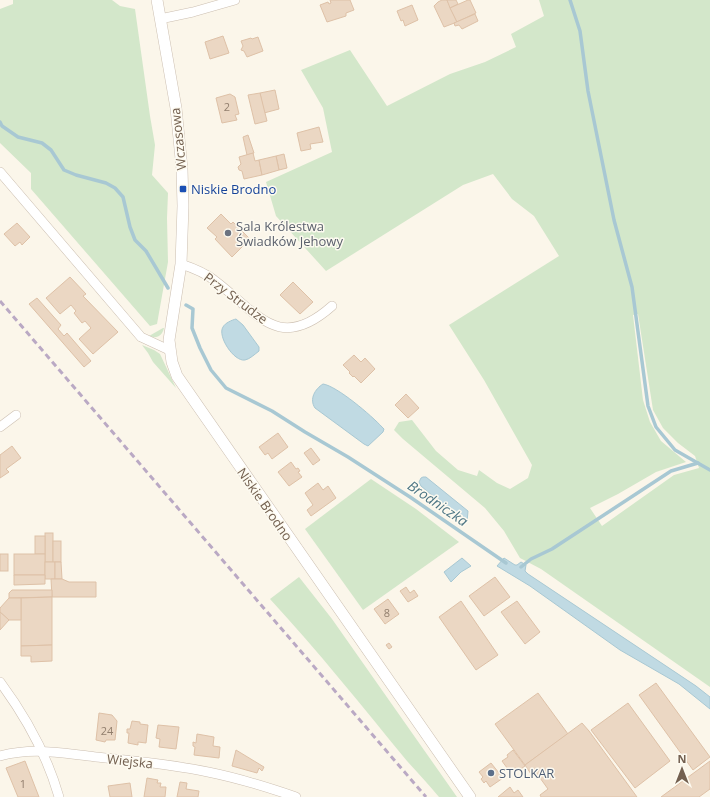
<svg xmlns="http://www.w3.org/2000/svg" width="710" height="797" viewBox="0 0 710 797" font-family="'Open Sans',sans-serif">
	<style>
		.green { fill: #d3e7ca; fill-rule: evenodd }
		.water { fill: #c0dae3; stroke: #a8c8d3 }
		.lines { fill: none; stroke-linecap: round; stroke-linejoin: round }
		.stream { stroke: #a8c8d3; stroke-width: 3.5 }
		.building { fill: #ebd7c3; stroke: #dec1a7 }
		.minor-casing { stroke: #ccbfb1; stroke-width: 10 }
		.tertiary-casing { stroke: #ccbfb1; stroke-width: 12 }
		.minor { stroke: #fff; stroke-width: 9 }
		.tertiary { stroke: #fff; stroke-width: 11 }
		.rail { stroke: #baa9c4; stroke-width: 3; stroke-dasharray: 6 4; stroke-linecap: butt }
		.transit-dot { fill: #1a4fb4; stroke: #fdfaf0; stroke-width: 1.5 }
		.worship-dot { fill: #6b7280; stroke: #fdfaf0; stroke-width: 1.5 }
		.service-dot { fill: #5c6f8a; stroke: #fdfaf0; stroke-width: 1.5 }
		.labels { text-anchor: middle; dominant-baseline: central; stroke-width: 3; stroke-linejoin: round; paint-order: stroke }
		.number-label { font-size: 11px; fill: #917e6d }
		.street-label { font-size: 13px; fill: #736050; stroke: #fdfaf0 }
		.transit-label { font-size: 13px; fill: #164399; stroke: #fdfaf0; text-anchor: start }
		.worship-label { font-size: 13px; fill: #5b616d; stroke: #fdfaf0; text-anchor: start }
		.service-label { font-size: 13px; fill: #4e5e75; stroke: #fdfaf0; text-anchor: start }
		.water-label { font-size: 14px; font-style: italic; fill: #4c7584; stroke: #fdfaf0 }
	</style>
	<rect width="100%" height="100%" fill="#fbf6ea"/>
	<g class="green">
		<path d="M13,0H112L120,6L135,9L150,116L155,145L152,175L168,193L167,218L168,262L157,324L150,326L31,189V173L0,143V9L13,4Z"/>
		<path d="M539,0H710V687L541,569L520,558L504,531L485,508L403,439L394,430L399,422L412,420L436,451L458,470L477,476L479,470L497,483L510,489L528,478L532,465L484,380L449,325L559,256L534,216L512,199L493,174L463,185L326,271L276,216L266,182L332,152L323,108L301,70L350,50L387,106L450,74L485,62L516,47L511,34L544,16ZM638,314L653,410L663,428L678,443L695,456L699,468L674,475L602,526L590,508L618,494L656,472L686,462L661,441L650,422L643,400L633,315Z"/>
		<path d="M163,328H164C162,336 157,339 149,336Z"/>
		<path d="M142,345L154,350L160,354L176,388L153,362L148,353Z"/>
		<path d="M371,479L416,509L459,542L363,610L305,529Z"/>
		<path d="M299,577L332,619L457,797H439C429,785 418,773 407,761C362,706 318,651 270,599Z"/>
	</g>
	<g class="water">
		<path d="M236,319L243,325L259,347V351C255,354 250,359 245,360C234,362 217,336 223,327C225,323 232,320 236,319Z"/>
		<path d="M323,384C337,386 372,416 382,427L384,429L383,432L368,446L364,444L315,408C309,399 315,389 323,384Z"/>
		<path d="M423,477H426L468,511L467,522H464L421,486L419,482L421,478Z"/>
		<path d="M462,558L471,566L461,572L451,582L444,572Z"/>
		<path d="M504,558L515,565H517L521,562L526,565L525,571L528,574L696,686L710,697V709L679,684L620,650L530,586L497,566Z"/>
	</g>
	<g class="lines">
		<g class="stream">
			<path d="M570,0L580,31L588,91L614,220L632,287L648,406L656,427L675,450L710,470"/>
			<path d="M0,122L2,126L18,137L42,143L51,150L64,170L76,175L106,183L115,188L123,197L130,227L135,240L146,251L168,288"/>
			<path d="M186,305L193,309L192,328L200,348L211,370L226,388L272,411L305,432L348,457L410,497L506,563"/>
			<path d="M521,567L531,559L552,549L671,471L698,463"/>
		</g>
	</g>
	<g class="building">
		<path d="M330,0H350L354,10L346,13V16L327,22L320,5L328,2L329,4L331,3Z"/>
		<path d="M442,0H447L457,22L444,27L434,6L438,2Z"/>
		<path d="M447,0H456L458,4L450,8Z"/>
		<path d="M468,0H470L476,13L457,22L450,8Z"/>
		<path d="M412,5L418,20L405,26L403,20L401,21L397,11Z"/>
		<path d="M475,14L478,21L462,29L459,25L455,26L454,23Z"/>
		<path d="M223,36L229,53L210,59L205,42Z"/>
		<path d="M258,37L263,51L247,57L244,51L241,50L243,46L241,41L251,38L252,39Z"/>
		<path d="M275,90L279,109L264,113L260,93Z"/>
		<path d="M260,93L267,121L255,124L248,95Z"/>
		<path d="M230,94L235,97L239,114L235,115L237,120L222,123L216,98Z"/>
		<path d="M319,127L323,142L310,144L311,149L301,151L297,133Z"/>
		<path d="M248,135L254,153L247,155L243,137Z"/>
		<path d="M253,153L255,161L259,160L262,175L244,179L242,171L239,170L238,167L241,164L239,157Z"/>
		<path d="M284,154L287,168L279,170L276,156Z"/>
		<path d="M276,156L279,170L262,175L259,160Z"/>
		<path d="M221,214L231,224L233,222L250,239L232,257L215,239L217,237L207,228Z"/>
		<path d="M17,223L30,237L22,245L20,242L15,246L4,234Z"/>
		<path d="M70,277L86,294L83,296L118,332L93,354L79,339L91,328L85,321L82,323L74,313L76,311L71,305L60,314L46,298Z"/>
		<path d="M293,282L313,302L300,314L280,295Z"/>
		<path d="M37,298L61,325L58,329L64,336L67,333L91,361L84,367L29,304Z"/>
		<path d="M354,355L361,362L365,358L375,369L361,383L354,376L353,377L349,373L350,372L343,365Z"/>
		<path d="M406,394L419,408L408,418L395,405Z"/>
		<path d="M278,433L288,447L272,459L268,453L265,455L259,447Z"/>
		<path d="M12,446L21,458L6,469L9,472L0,478V455Z"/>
		<path d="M311,448L320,460L313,465L304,453Z"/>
		<path d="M291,462L296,469L298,468L300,471L298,472L302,477L289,486L278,472Z"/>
		<path d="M318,483L323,490L328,486L336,498L311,516L307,510L313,505L305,493Z"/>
		<rect x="45" y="533" width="8" height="29"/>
		<rect x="35" y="536" width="10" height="18"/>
		<rect x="53" y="541" width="8" height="21"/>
		<rect x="0" y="554" width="8" height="17"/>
		<rect x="14" y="554" width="31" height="21"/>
		<rect x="45" y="562" width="10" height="17"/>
		<path d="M55,562H61L62,579H55Z"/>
		<path d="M14,575H45V584L14,585Z"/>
		<path d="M495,577L510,597L484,616L469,596Z"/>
		<path d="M51,579H62L69,582H96V597H52Z"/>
		<path d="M406,587L410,593L414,590L418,596L408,602L400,591Z"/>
		<path d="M12,590H52V597L9,598V593Z"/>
		<path d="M52,597V645L21,646V598Z"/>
		<path d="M9,598H21V620H9L0,612V608Z"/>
		<path d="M388,599L399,614L385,624L374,609Z"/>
		<path d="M461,601L498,655L476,670L439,617Z"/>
		<path d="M517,601L540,632L525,644L501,612Z"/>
		<path d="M0,612L9,620L0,630Z"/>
		<path d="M389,643L392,647L389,649L386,645Z"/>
		<path d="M52,645V661L31,662V656H21V646Z"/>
		<path d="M656,683L710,757L693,770L639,695Z"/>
		<path d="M538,693L568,734L525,765L495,724Z"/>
		<path d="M628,703L670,761L635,788L591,730Z"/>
		<path d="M99,713L112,715L117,721L115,740H106L105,742L96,740Z"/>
		<path d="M132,721L140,722V724L148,725L146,743L138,742V745L128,743L129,733H127V729H130Z"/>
		<path d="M582,723L589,731L637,797H541L540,795L548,789L535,771L531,774L525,765Z"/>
		<path d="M158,725L179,727L176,749L159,747L160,739L156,738Z"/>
		<path d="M197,734L214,737L213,746L220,747L219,758L194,755L195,747L193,746V742L196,743Z"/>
		<path d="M236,750L264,767L262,771L259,768L257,773L232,766Z"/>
		<path d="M513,750L525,766L518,771L516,768L510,772L502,761L508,757L507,755Z"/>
		<path d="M25,761L39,797H18L6,768Z"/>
		<path d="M710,761V789L699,797H661Z"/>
		<path d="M491,763L503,778L490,787L486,781L484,783L481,779L483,777L479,772Z"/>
		<path d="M147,778L158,780L157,783H161L160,787H166L165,797H144Z"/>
		<path d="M180,782L187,783L186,789L199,791L198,797H177Z"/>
		<path d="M130,783L132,797H110L108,786Z"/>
		<path d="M510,787L514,793L518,790L523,797H498Z"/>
	</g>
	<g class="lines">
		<g class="minor-casing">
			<g id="minor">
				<path d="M160,19L193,12L235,0"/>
				<path d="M0,172L141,337L169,350"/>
				<path d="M181,264C193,268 204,272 214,280C257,312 278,354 332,306"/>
				<path d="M0,427L16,415"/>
				<path d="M0,682C26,717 47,755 59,797"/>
				<path d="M0,756C32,747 64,753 96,757C134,761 171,764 208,772C238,778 267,787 296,797"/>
			</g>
		</g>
		<g class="tertiary-casing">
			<path id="tertiary" d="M157,0L176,108L182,169L183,206L181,264L169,340L172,362L177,376L470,797"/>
		</g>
		<use href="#minor" class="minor"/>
		<use href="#tertiary" class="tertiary"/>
		<path class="rail" d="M0,301L426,797"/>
	</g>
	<rect class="transit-dot" x="179" y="185" width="8" height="8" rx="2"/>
	<circle class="worship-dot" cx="228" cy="233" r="4"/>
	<circle class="service-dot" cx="491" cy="773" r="4"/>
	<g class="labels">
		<g class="number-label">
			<text x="227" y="106">2</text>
			<text x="387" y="612">8</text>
			<text x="107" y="730">24</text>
			<text x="23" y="783">1</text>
		</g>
		<g class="street-label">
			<text transform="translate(178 139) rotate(-96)">Wczasowa</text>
			<text transform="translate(236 298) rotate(37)">Przy Strudze</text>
			<text transform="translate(265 504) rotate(55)">Niskie Brodno</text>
			<text transform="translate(130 761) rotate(6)">Wiejska</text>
		</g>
		<g class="transit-label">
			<text x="191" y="189">Niskie Brodno</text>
		</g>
		<g class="worship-label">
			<text x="236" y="226">Sala Królestwa<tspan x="236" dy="15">Świadków Jehowy</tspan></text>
		</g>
		<g class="service-label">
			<text x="499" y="773">STOLKAR</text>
		</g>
		<g class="water-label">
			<text transform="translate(438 503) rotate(34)">Brodniczka</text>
		</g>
	</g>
	<g transform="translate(682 769)" stroke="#fdfaf0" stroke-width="3" paint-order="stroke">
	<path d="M0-3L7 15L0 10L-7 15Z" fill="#736050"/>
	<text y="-6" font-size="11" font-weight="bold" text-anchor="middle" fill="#736050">N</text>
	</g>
</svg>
